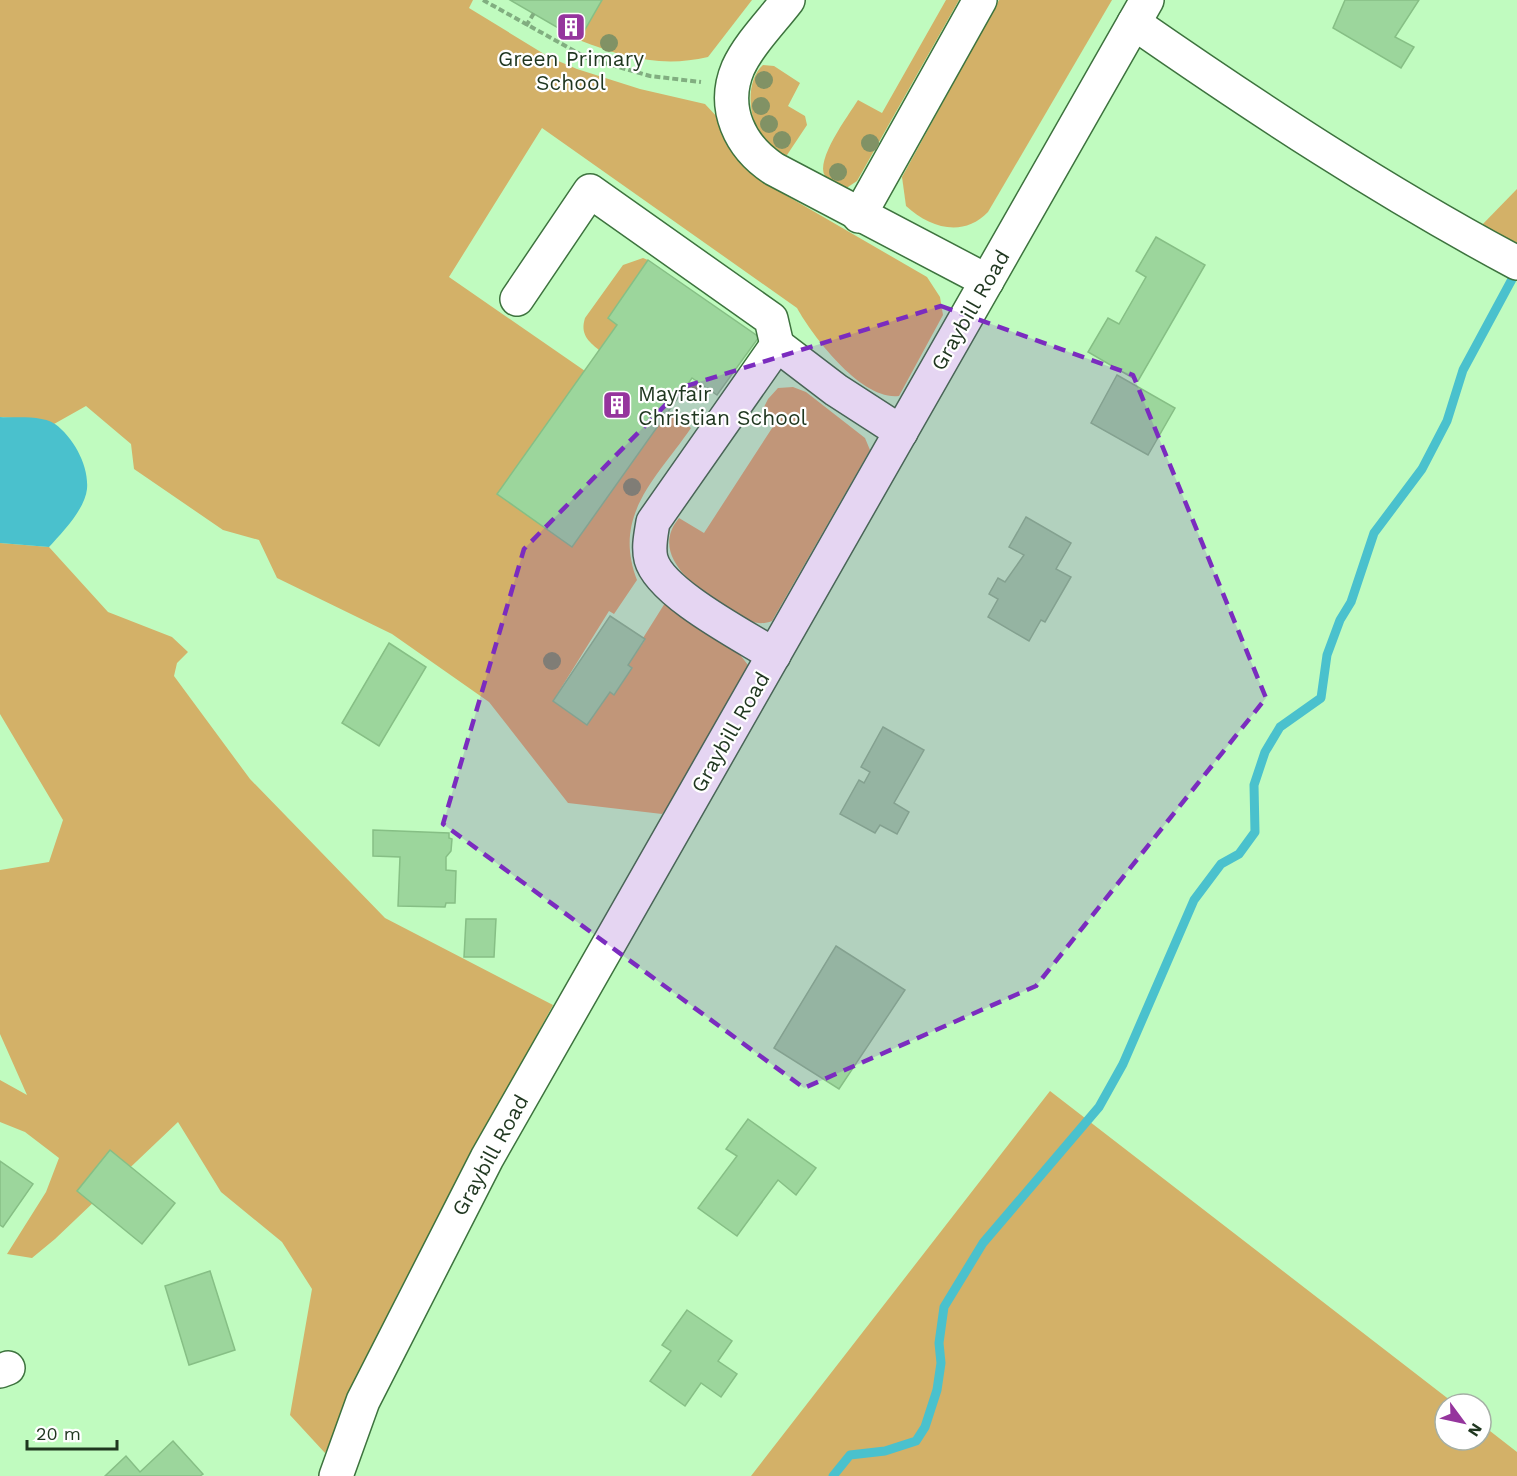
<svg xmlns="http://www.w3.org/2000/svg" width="1517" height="1476" viewBox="0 0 1517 1476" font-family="'Work Sans',sans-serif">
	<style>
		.green { fill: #d3b168 }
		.water { fill: #4ac1cd }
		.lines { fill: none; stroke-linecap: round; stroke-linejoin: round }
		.stream { stroke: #4ac1cd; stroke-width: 9 }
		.building { fill: #9cd69c; stroke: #86bf85; stroke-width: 1.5 }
		.minor-casing { stroke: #3d733e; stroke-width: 36 }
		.path { stroke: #81ae80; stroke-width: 4; stroke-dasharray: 6 3; stroke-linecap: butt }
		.minor { stroke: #fff; stroke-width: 33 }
		.tree { fill: #819265 }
		.marked { fill: #7b2cbf; fill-opacity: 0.2; stroke: #7b2cbf; stroke-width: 4.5; stroke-dasharray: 12 8; stroke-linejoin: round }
		.labels { text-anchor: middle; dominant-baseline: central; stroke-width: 4.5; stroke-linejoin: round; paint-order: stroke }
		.poi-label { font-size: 21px; fill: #1f361f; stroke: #fff }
		.street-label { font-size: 21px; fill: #1f361f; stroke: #fff }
	</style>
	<rect width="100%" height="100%" fill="#c0fbbf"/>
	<g class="green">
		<path d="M0,0H473L469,8L549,57L577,69L640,89L705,104L719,119L733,153L746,169L763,182L927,277L940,297L943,315L899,396C862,401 813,337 797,308L542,128L449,277L585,371L572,547L668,412L691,428C656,479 612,515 637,580L614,614L609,611L553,701L587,725L645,640L643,638L665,603C694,621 729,637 748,665L695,759L682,788L662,814L568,803L489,702L392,634L277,578L259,540L223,530L134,469L131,444L86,406L54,424L40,420L0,417Z"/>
		<path d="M602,0H752L708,57C661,68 623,57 579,40Z"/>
		<path d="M946,0H959L857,181L845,189C838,185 829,183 825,176C815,160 848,116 858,100L882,113Z"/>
		<path d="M999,0H1112L988,212C963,238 930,228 906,206L902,177Z"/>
		<path d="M763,65L774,66L800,83L788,106L805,116L807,125L787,155C753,153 738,87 763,65Z"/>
		<path d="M1517,189V246L1480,227Z"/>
		<path d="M643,258L648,260L608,318L617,325L599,350C588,341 580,334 585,318L623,265Z"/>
		<path d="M793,387L806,392L865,438L870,450L772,621C752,629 734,613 718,602C692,585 650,553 679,518L704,533L776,422L762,411L768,399L778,388Z"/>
		<path d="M0,543L49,547L108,612L172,637L188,652L177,663L174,676L250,779L385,918L553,1005L398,1293L325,1453L290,1415L312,1289L282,1242L221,1192L178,1122L55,1239L32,1258L7,1254L46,1192L59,1158L25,1132L0,1122V1080L27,1095L0,1034V870L49,862L63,820L0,714Z"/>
		<path d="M1050,1091L1455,1404H1445V1440H1481V1424L1517,1452V1476H751Z"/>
	</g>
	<path class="water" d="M0,417C16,418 42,415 55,424C74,438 89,466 87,489C85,509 62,533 49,547L0,543Z"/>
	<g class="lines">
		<path class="stream" d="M833,1476L850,1455L885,1451L916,1441L925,1427L937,1390L941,1363L939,1343L944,1307L983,1243L1099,1107L1123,1064L1194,900L1221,864L1239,854L1255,832L1254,785L1265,752L1280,727L1321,698L1327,655L1340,620L1351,602L1374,533L1422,469L1447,421L1463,370L1517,270"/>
	</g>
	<g class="building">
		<path d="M510,0H602L579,40Z"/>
		<path d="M1345,0H1419L1395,37L1414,47L1401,68L1333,28Z"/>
		<path d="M1156,237L1205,265L1138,381L1088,352L1108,318L1119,324L1146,277L1136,271Z"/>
		<path d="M648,260L759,337L717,395L692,378L572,547L497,494L617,325L608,318Z"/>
		<path d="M1117,375L1175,408L1148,455L1091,423Z"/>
		<path d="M1026,517L1071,543L1056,569L1071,577L1045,622L1041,620L1029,641L988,617L998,599L989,594L998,578L1005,582L1024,555L1009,547Z"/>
		<path d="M610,616L645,639L628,665L632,668L614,695L610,692L587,725L553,701Z"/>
		<path d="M389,643L426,667L379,746L342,723Z"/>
		<path d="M883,727L924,750L894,803L909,812L897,834L880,825L875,833L840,814L859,780L864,783L870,772L861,767Z"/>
		<path d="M373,830L449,833V838L452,839L451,851L446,857V870L456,871L455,903H446L445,907L398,906L400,857L373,856Z"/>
		<path d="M466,919H496L494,957H464Z"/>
		<path d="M836,946L905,990L839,1089L774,1048Z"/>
		<path d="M748,1119L816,1168L796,1195L778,1180L737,1236L698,1208L737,1156L726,1149Z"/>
		<path d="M110,1150L175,1203L142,1244L77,1191Z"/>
		<path d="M0,1161L33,1184L3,1227L0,1225Z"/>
		<path d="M210,1271L235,1350L189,1365L165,1286Z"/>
		<path d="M687,1310L732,1341L718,1361L737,1374L721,1397L701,1383L685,1406L650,1381L671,1351L662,1345Z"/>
		<path d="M173,1441L203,1474L200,1476H105L126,1456L140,1472Z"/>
	</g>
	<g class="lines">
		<g class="minor-casing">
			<g id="minor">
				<path d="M788,0C772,21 749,44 738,68C721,108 740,147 774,169L987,281"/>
				<path d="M1134,23C1258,109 1384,192 1517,263"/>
				<path d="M859,216L980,0"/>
				<path d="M517,299L590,191L771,319L777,345"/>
				<path d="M774,655C744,636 660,593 651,559C648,547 651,535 653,522L777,345L836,390L901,432"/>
				<path d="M0,1371L8,1368"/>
				<path d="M336,1476L363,1401L487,1158L1147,0"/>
			</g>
		</g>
		<g class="path">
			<path d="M483,0L587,58L650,76L701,82"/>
			<path d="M526,26L534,13"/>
		</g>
		<use href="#minor" class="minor"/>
	</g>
	<g class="tree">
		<circle cx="609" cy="43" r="9"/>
		<circle cx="764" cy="80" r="9"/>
		<circle cx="761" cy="106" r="9"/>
		<circle cx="769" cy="124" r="9"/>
		<circle cx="782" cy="140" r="9"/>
		<circle cx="870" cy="143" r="9"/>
		<circle cx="838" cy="172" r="9"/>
		<circle cx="694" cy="393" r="9"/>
		<circle cx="632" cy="487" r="9"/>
		<circle cx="552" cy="661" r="9"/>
	</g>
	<path class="marked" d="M941,306L1133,375L1266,698L1036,986L804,1088L443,824L524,549L683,387Z"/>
	<defs>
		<g id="building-square" transform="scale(1.5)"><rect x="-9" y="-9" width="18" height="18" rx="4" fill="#95359d" stroke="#fff"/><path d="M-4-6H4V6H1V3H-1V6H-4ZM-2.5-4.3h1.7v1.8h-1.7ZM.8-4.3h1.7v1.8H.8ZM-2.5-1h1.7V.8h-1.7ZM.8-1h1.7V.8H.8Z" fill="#fff"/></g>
	</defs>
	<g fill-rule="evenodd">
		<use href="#building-square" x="571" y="27"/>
		<use href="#building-square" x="617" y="405"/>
	</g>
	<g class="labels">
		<g class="poi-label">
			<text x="571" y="58">Green Primary<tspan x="571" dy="24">School</tspan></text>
			<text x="638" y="393" text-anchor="start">Mayfair<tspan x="638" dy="24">Christian School</tspan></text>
		</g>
		<g class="street-label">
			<text transform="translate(970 310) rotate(-60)">Graybill Road</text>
			<text transform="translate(730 732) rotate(-60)">Graybill Road</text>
			<text transform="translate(490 1155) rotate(-61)">Graybill Road</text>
		</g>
	</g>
	<g transform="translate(1463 1422) rotate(123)"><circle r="28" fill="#ffffff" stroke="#a5afa5" stroke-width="1.5"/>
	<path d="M0-4.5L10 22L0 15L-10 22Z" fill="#95359d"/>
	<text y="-9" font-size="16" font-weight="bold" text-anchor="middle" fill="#1f361f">N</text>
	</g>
	<path d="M27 1440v9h90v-9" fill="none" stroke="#1f361f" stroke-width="3"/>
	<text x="36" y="1440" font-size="18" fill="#1f361f" stroke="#ffffff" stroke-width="4.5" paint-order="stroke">20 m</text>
</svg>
